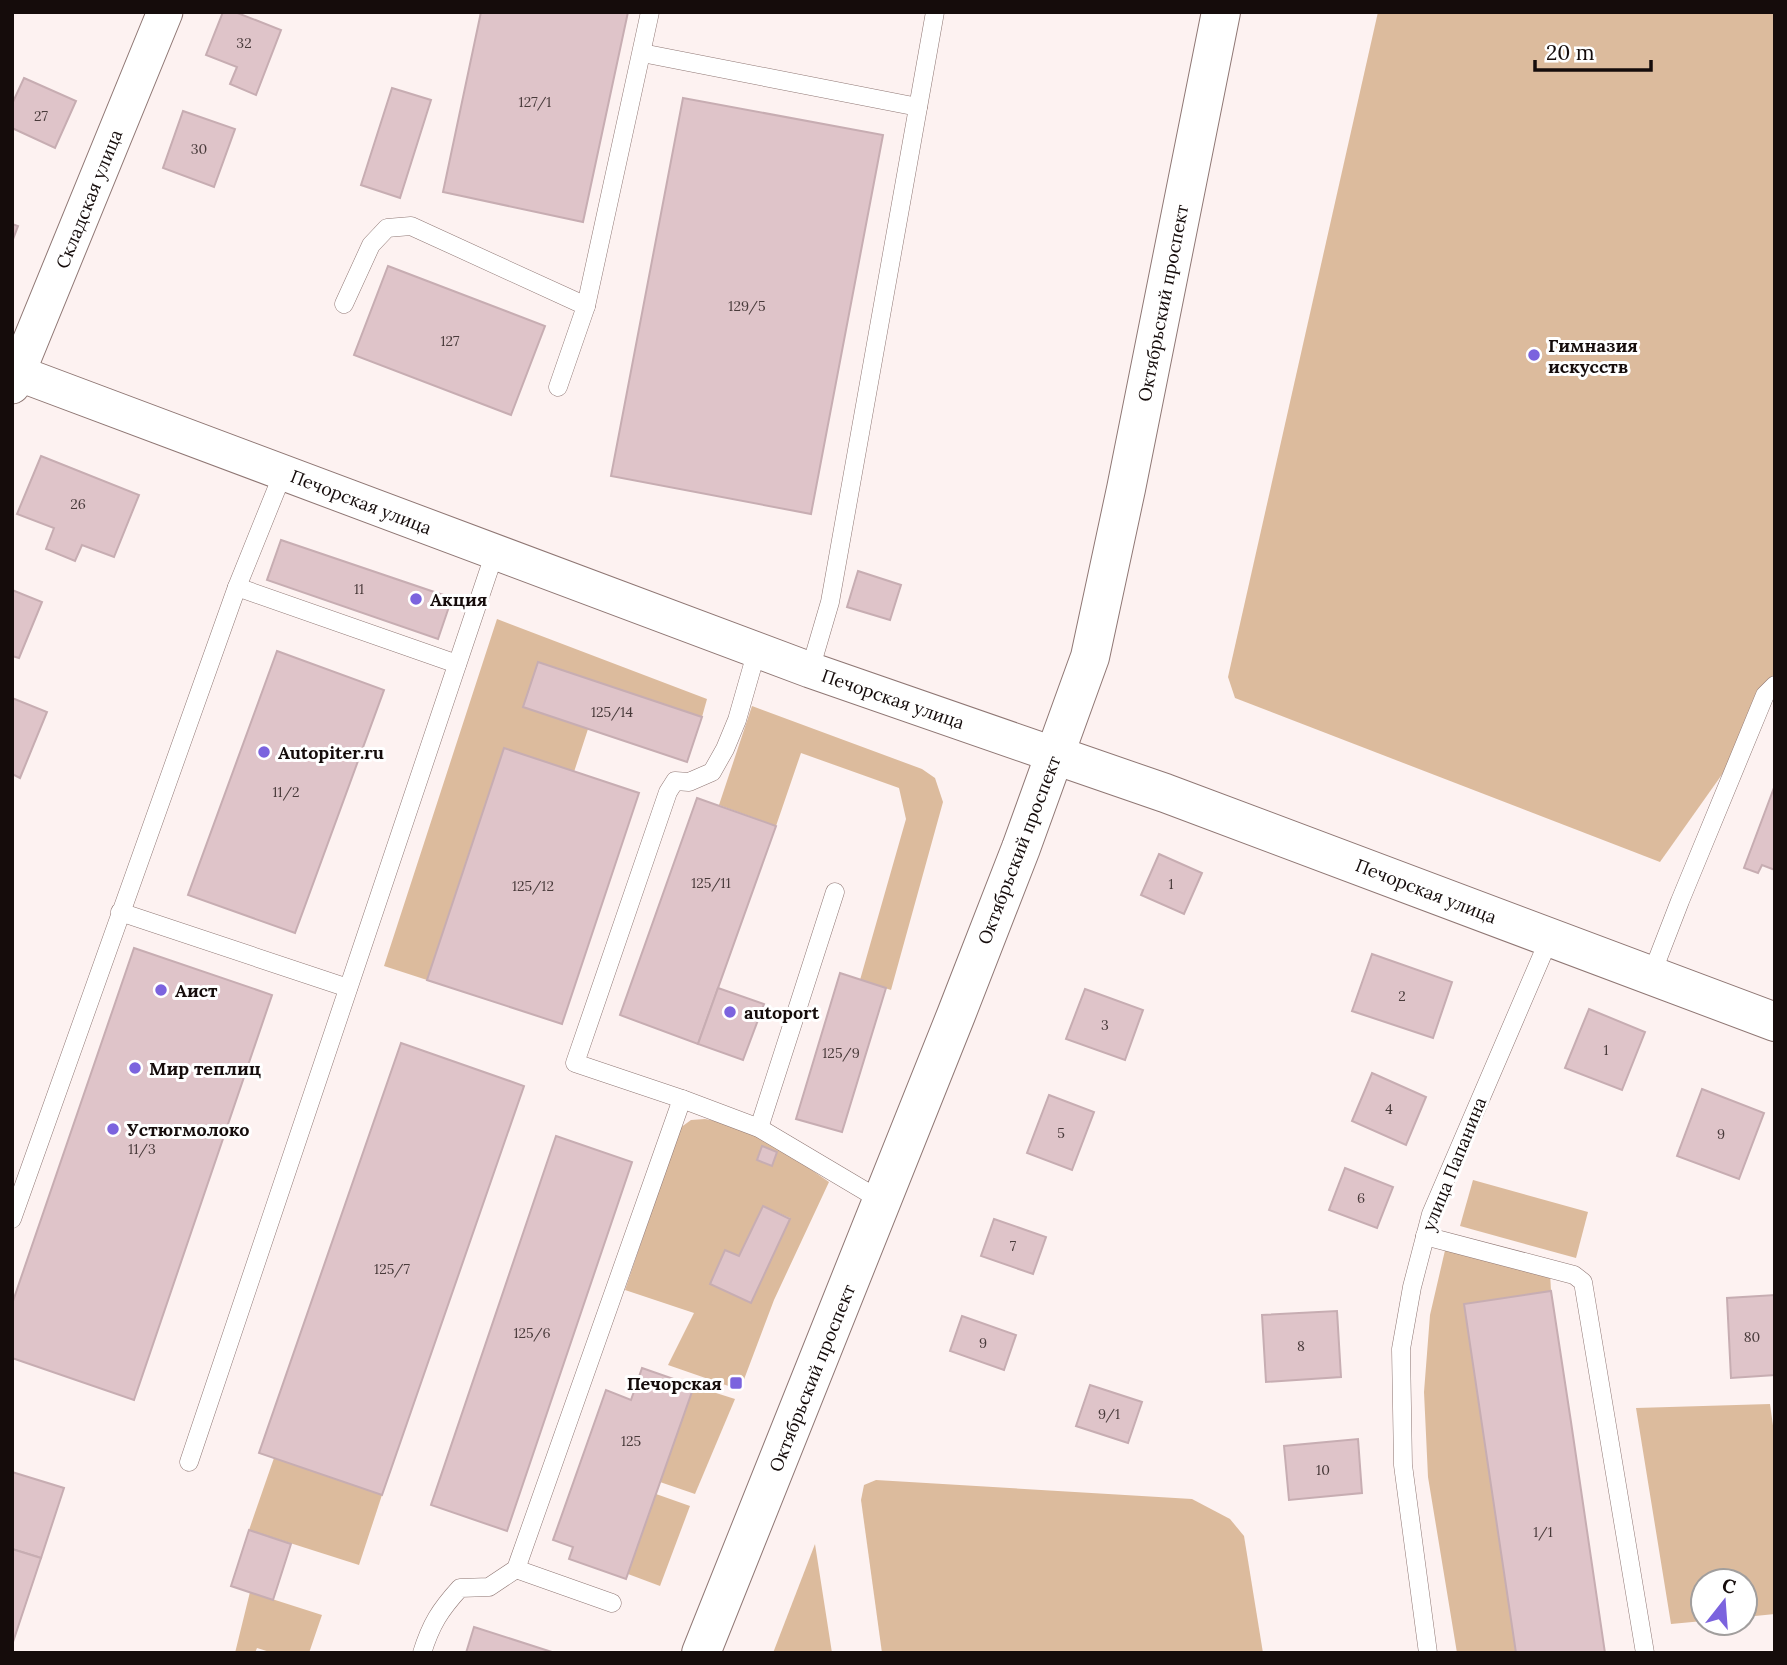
<svg xmlns="http://www.w3.org/2000/svg" width="1787" height="1665" viewBox="0 0 1787 1665" font-family="Lora,serif">
	<style>
		.green { fill: #dcbb9d; fill-rule: evenodd }
		.building { fill: #dfc4c9; stroke: #c7adb2; stroke-width: 2 }
		.lines { fill: none; stroke-linecap: round; stroke-linejoin: round }
		.lane-casing { stroke: #8f7774; stroke-width: 19 }
		.street-casing { stroke: #8f7774; stroke-width: 37 }
		.secondary-casing { stroke: #8f7774; stroke-width: 40 }
		.primary-casing { stroke: #8f7774; stroke-width: 40 }
		.lane { stroke: #fff; stroke-width: 18 }
		.street { stroke: #fff; stroke-width: 35 }
		.secondary { stroke: #fff; stroke-width: 38 }
		.primary { stroke: #fff; stroke-width: 38 }
		.poi-dot { fill: #7b63de; stroke: #fff; stroke-width: 2.5 }
		.labels { text-anchor: middle; dominant-baseline: central; stroke-width: 6; stroke-linejoin: round; paint-order: stroke }
		.number-label { font-size: 14px; fill: #483a3a }
		.street-label { font-size: 18px; fill: #150c0b; stroke: #fff }
		.poi-label { font-size: 18px; font-weight: bold; fill: #150c0b; stroke: #fff; text-anchor: start }
	</style>
	<rect width="100%" height="100%" fill="#fdf2f1"/>
	<g class="green">
		<path d="M1378,12H1775V695L1745,742L1660,862L1235,698L1228,677Z"/>
		<path d="M497,619L707,699L702,717L523,707L588,729L574,772L427,980L384,966Z"/>
		<path d="M752,706L922,769L935,778L943,802L891,990L860,980L906,819L899,788L801,753L776,826L719,805Z"/>
		<path d="M705,1119C753,1127 790,1155 829,1182L774,1300L740,1390L668,1365L694,1313L625,1290L680,1128L691,1120ZM762,1147L777,1152L772,1165L758,1160ZM763,1206L790,1218L751,1303L710,1284L725,1250L739,1256Z"/>
		<path d="M1473,1180L1588,1212L1576,1258L1460,1226Z"/>
		<path d="M1446,1246L1550,1273L1551,1291L1464,1305L1516,1653H1457L1428,1477L1424,1392L1430,1315Z"/>
		<path d="M694,1386L735,1399L695,1494L660,1482Z"/>
		<path d="M1770,1404L1775,1440V1614L1745,1617V1581H1703V1621L1671,1624L1636,1408Z"/>
		<path d="M274,1458L382,1495L359,1565L249,1530Z"/>
		<path d="M876,1480L1192,1499L1230,1519L1244,1536L1263,1653H882L861,1500L864,1485Z"/>
		<path d="M656,1494L690,1506L660,1586L628,1574Z"/>
		<path d="M815,1544L832,1653H773Z"/>
		<path d="M250,1592L322,1615L309,1653H273L257,1648L255,1653H235Z"/>
	</g>
	<g class="building">
		<path d="M223,12H235L281,30L256,95L230,84L237,67L206,55Z"/>
		<path d="M481,12H628L583,222L443,192Z"/>
		<path d="M24,78L76,101L55,148L12,128V104Z"/>
		<path d="M392,88L431,100L400,198L361,185Z"/>
		<path d="M683,98L883,135L811,514L611,476Z"/>
		<path d="M183,111L235,129L214,187L163,168Z"/>
		<path d="M12,224L18,226L12,242Z"/>
		<path d="M388,266L545,326L511,415L354,355Z"/>
		<path d="M41,456L139,495L114,557L82,545L75,561L46,549L54,528L17,514Z"/>
		<path d="M281,540L452,598L438,639L267,580Z"/>
		<path d="M858,571L901,585L890,620L847,607Z"/>
		<path d="M12,590L42,602L19,658L12,656Z"/>
		<path d="M277,651L384,690L295,933L188,895Z"/>
		<path d="M538,662L702,717L687,762L523,707Z"/>
		<path d="M12,698L47,712L20,778L12,774Z"/>
		<path d="M504,748L639,793L562,1024L427,980Z"/>
		<path d="M1775,785V870L1762,865L1758,873L1744,868Z"/>
		<path d="M697,798L776,826L698,1044L620,1015Z"/>
		<path d="M1159,854L1202,873L1184,914L1141,895Z"/>
		<path d="M134,948L272,995L134,1400L12,1358V1304Z"/>
		<path d="M1372,954L1452,982L1433,1038L1352,1011Z"/>
		<path d="M840,973L886,988L842,1132L796,1119Z"/>
		<path d="M718,988L764,1004L743,1060L698,1044Z"/>
		<path d="M1085,989L1143,1010L1125,1060L1066,1039Z"/>
		<path d="M1589,1009L1645,1032L1622,1090L1565,1068Z"/>
		<path d="M401,1043L524,1086L382,1495L259,1453Z"/>
		<path d="M1372,1073L1426,1097L1406,1145L1352,1121Z"/>
		<path d="M1702,1089L1764,1113L1739,1179L1677,1156Z"/>
		<path d="M1049,1095L1094,1112L1072,1170L1027,1153Z"/>
		<path d="M556,1136L632,1162L507,1531L431,1505Z"/>
		<path d="M762,1146L777,1152L772,1166L757,1160Z"/>
		<path d="M1345,1168L1393,1187L1377,1228L1329,1210Z"/>
		<path d="M763,1206L790,1219L751,1303L710,1284L725,1250L739,1256Z"/>
		<path d="M994,1219L1046,1237L1033,1274L981,1256Z"/>
		<path d="M1551,1291L1571,1422L1605,1653H1516L1464,1304Z"/>
		<path d="M1775,1295V1375L1731,1378L1727,1298Z"/>
		<path d="M1337,1311L1341,1377L1266,1382L1262,1315Z"/>
		<path d="M962,1316L1016,1335L1004,1370L950,1351Z"/>
		<path d="M642,1368L694,1386L626,1579L569,1559L573,1547L553,1540L606,1390L631,1400Z"/>
		<path d="M1090,1385L1142,1402L1128,1443L1076,1426Z"/>
		<path d="M1358,1439L1362,1493L1289,1500L1284,1446Z"/>
		<path d="M12,1472L64,1488L41,1558L12,1549Z"/>
		<path d="M249,1530L291,1544L273,1600L231,1586Z"/>
		<path d="M12,1549L41,1558L12,1645Z"/>
		<path d="M474,1627L555,1653H466Z"/>
	</g>
	<g class="lines">
		<g class="lane-casing">
			<g id="lane">
				<path d="M642,53L918,107"/>
				<path d="M344,304L371,245L387,228L411,226L586,306"/>
				<path d="M558,387L586,306L650,12"/>
				<path d="M237,587L457,664"/>
				<path d="M757,650L737,720L725,749L712,772L689,782L675,781L668,792L575,1063L682,1099L759,1128L882,1201"/>
				<path d="M810,670L830,602L935,12"/>
				<path d="M120,912L348,988"/>
				<path d="M1651,976L1680,901L1765,695L1775,685"/>
				<path d="M759,1128L835,892"/>
				<path d="M12,1219L237,587L283,473"/>
				<path d="M1425,1236L1574,1275L1583,1282L1645,1653"/>
				<path d="M189,1462L495,552"/>
				<path d="M516,1569L612,1603"/>
				<path d="M422,1653C431,1624 440,1610 460,1588L489,1587L516,1569L682,1099"/>
				<path d="M1428,1653L1403,1465L1401,1349L1412,1287L1431,1214L1550,937"/>
			</g>
		</g>
		<g class="street-casing">
			<g id="street">
				<path d="M12,371L810,670L1055,755"/>
				<path d="M12,386L165,12"/>
			</g>
		</g>
		<g class="secondary-casing">
			<path id="secondary" d="M1055,755L1165,793L1775,1022"/>
		</g>
		<g class="primary-casing">
			<path id="primary" d="M701,1653L956,1015L1021,848L1090,657L1126,489L1221,12"/>
		</g>
		<use href="#lane" class="lane"/>
		<use href="#street" class="street"/>
		<use href="#secondary" class="secondary"/>
		<use href="#primary" class="primary"/>
	</g>
	<g class="poi-dot">
		<circle cx="1534" cy="355" r="7"/>
		<circle cx="416" cy="599" r="7"/>
		<circle cx="264" cy="752" r="7"/>
		<circle cx="161" cy="990" r="7"/>
		<circle cx="730" cy="1012" r="7"/>
		<circle cx="135" cy="1068" r="7"/>
		<circle cx="113" cy="1129" r="7"/>
		<rect x="729" y="1376" width="14" height="14" rx="3.5"/>
	</g>
	<g class="labels">
		<g class="number-label">
			<text x="244" y="43">32</text>
			<text x="535" y="102">127/1</text>
			<text x="41" y="116">27</text>
			<text x="199" y="149">30</text>
			<text x="747" y="306">129/5</text>
			<text x="450" y="341">127</text>
			<text x="78" y="504">26</text>
			<text x="359" y="589">11</text>
			<text x="612" y="712">125/14</text>
			<text x="286" y="792">11/2</text>
			<text x="711" y="883">125/11</text>
			<text x="1171" y="884">1</text>
			<text x="533" y="886">125/12</text>
			<text x="1402" y="996">2</text>
			<text x="1105" y="1025">3</text>
			<text x="1606" y="1050">1</text>
			<text x="841" y="1053">125/9</text>
			<text x="1389" y="1109">4</text>
			<text x="1061" y="1133">5</text>
			<text x="1721" y="1134">9</text>
			<text x="142" y="1149">11/3</text>
			<text x="1361" y="1198">6</text>
			<text x="1013" y="1246">7</text>
			<text x="392" y="1269">125/7</text>
			<text x="532" y="1333">125/6</text>
			<text x="1752" y="1337">80</text>
			<text x="983" y="1343">9</text>
			<text x="1301" y="1346">8</text>
			<text x="1109" y="1414">9/1</text>
			<text x="631" y="1441">125</text>
			<text x="1323" y="1470">10</text>
			<text x="1543" y="1532">1/1</text>
		</g>
		<g class="street-label">
			<text transform="translate(89 199) rotate(-68)">Складская улица</text>
			<text transform="translate(1163 303) rotate(-79)">Октябрьский проспект</text>
			<text transform="translate(361 502) rotate(21)">Печорская улица</text>
			<text transform="translate(893 699) rotate(19)">Печорская улица</text>
			<text transform="translate(1019 850) rotate(-69)">Октябрьский проспект</text>
			<text transform="translate(1426 891) rotate(21)">Печорская улица</text>
			<text transform="translate(1454 1164) rotate(-68)">улица Папанина</text>
			<text transform="translate(812 1378) rotate(-68)">Октябрьский проспект</text>
		</g>
		<g class="poi-label">
			<text x="1548" y="345">Гимназия<tspan x="1548" dy="21">искусств</tspan></text>
			<text x="430" y="599">Акция</text>
			<text x="278" y="752">Autopiter.ru</text>
			<text x="175" y="990">Аист</text>
			<text x="744" y="1012">autoport</text>
			<text x="149" y="1068">Мир теплиц</text>
			<text x="127" y="1129">Устюгмолоко</text>
			<text x="722" y="1383" text-anchor="end">Печорская</text>
		</g>
	</g>
	<rect width="1787" height="1665" fill="none" stroke="#150c0b" stroke-width="28"/>
	<g transform="translate(1724 1602) rotate(17)"><circle r="33" fill="#ffffff" stroke="#a19e9d" stroke-width="2"/>
	<path d="M0-5L12 26L0 18L-12 26Z" fill="#7b63de"/>
	<text y="-10" font-size="19" font-weight="bold" text-anchor="middle" fill="#150c0b">С</text>
	</g>
	<path d="M1535 60v10h116v-10" fill="none" stroke="#150c0b" stroke-width="3.5"/>
	<text x="1546" y="60" font-size="21" fill="#150c0b" stroke="#ffffff" stroke-width="5" paint-order="stroke">20 m</text>
</svg>
